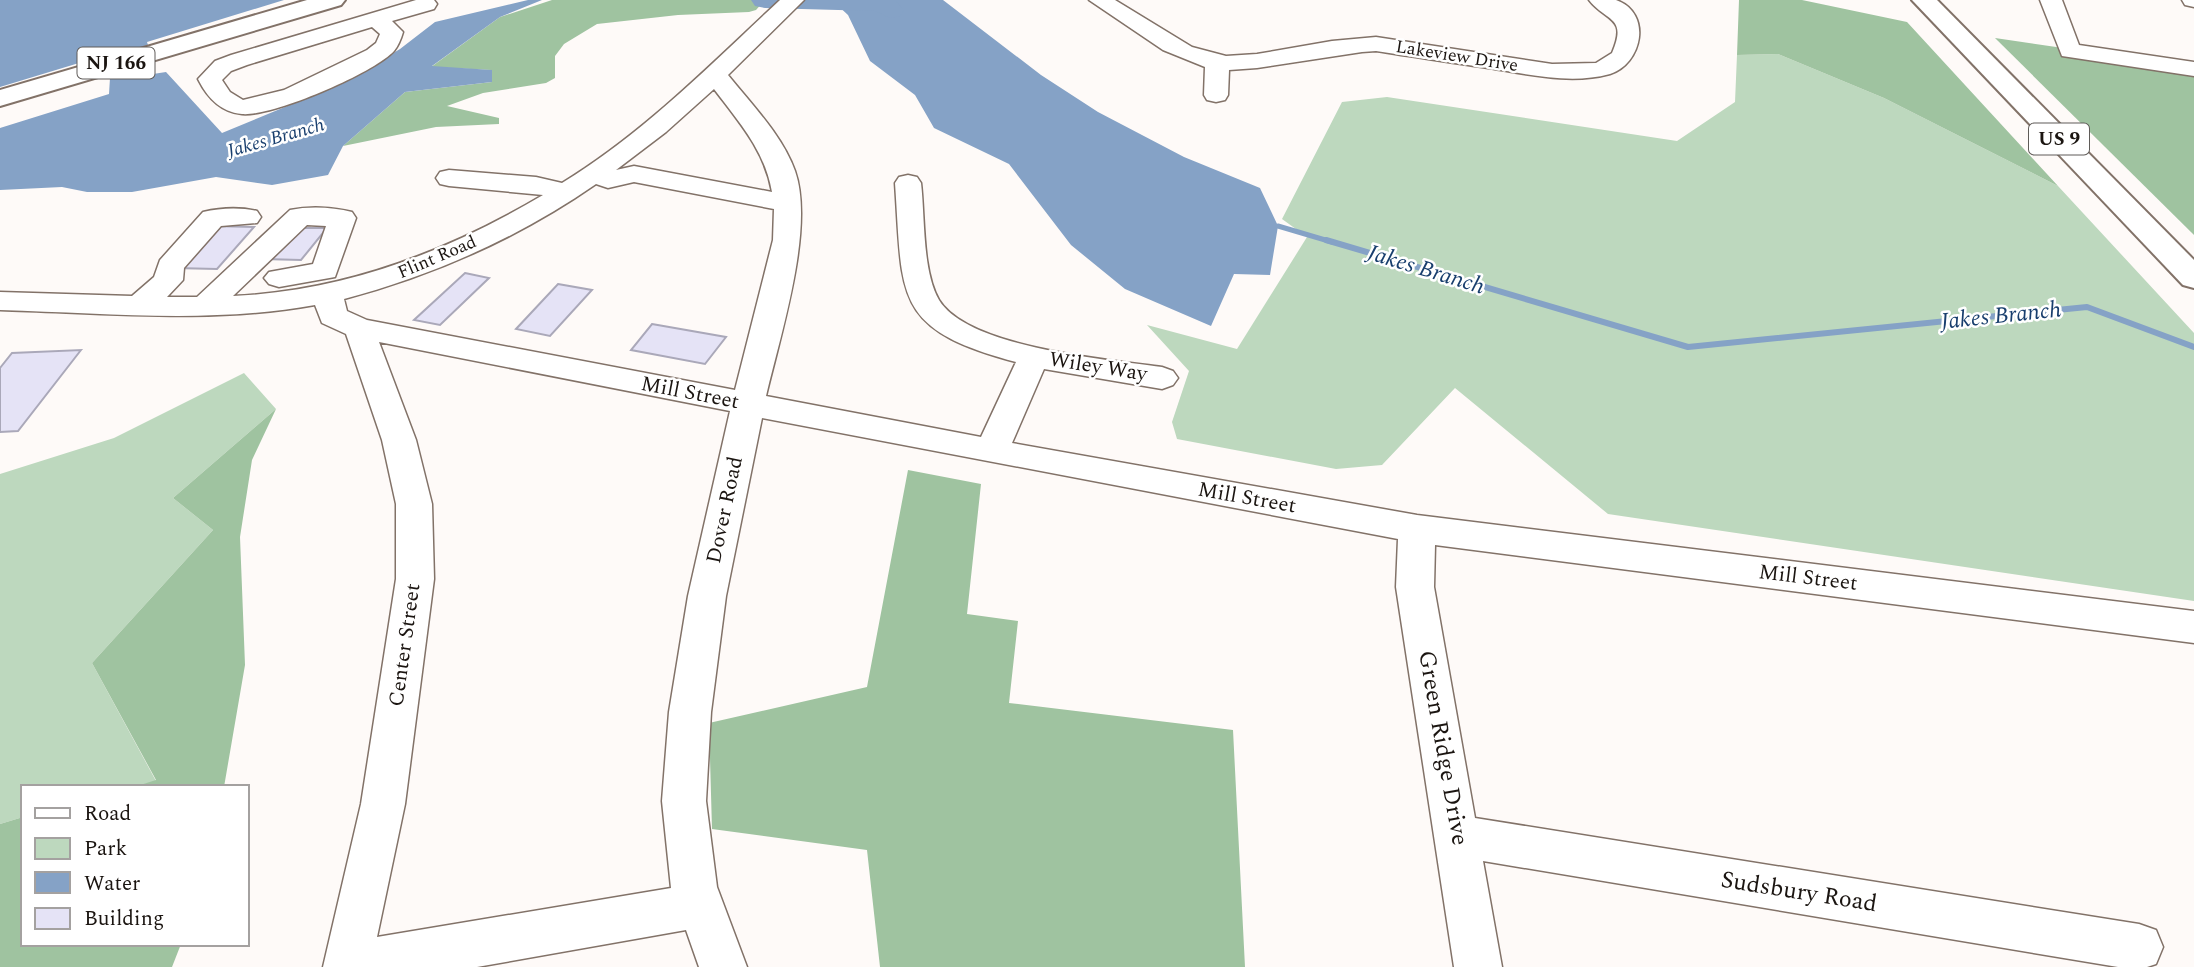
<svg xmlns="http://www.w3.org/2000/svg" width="2194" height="967" viewBox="0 0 2194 967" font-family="Spectral,serif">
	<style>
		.green { fill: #bdd8be }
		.forest { fill: #9fc3a0 }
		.water { fill: #85a2c6 }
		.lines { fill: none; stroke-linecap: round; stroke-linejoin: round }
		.stream-far1 { stroke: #85a2c6; stroke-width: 5 }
		.stream { stroke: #85a2c6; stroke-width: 6 }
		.river { fill: #85a2c6; fill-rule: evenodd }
		.building { fill: #e5e3f6; stroke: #aaa8b9; stroke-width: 2 }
		.minor-casing { stroke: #827268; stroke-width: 3 }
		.major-casing { stroke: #827268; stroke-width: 4 }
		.highway-casing { stroke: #827268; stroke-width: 4 }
		.minor { fill: #fff; fill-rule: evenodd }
		.major { fill: #fff; fill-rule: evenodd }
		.highway { fill: #fff; fill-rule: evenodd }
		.labels { text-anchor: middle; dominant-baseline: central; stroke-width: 5; stroke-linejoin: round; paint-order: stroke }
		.far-street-label { font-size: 18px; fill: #1b1511; stroke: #fff }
		.shield { fill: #fff; stroke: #5f5b58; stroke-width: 2 }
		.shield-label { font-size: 19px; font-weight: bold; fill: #1b1511 }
		.far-water-label { font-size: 19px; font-style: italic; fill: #183e6d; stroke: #fff }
		.street-label { font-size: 21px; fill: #1b1511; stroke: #fff }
		.water-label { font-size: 23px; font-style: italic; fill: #183e6d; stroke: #fff }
		.near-street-label { font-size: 24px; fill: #1b1511; stroke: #fff }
	</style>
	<rect width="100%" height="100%" fill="#fefaf8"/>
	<g class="green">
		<path d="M1778,54L1884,98L2058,186L2194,333V601L1608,514L1455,388L1382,465L1336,469L1177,439L1172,422L1189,371L1147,325L1237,349L1307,237L1282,219L1342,102L1387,97L1677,141L1735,102L1737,55Z"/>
		<path d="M244,373L276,409L173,498L213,530L92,663L156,781L134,787H23V817L0,824V474L114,438Z"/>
	</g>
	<g class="forest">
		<path d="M552,0H765L756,10L749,12L678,15L597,24L564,44L555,56V78L546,83L483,93L447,106L499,118V124L436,127L343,146L405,92L492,82L491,70L431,67L500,17Z"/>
		<path d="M1739,0H1802L1907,22L2058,186L1884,98L1778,54L1737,55Z"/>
		<path d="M1995,38L2194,67V235Z"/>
		<path d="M276,409L252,460L240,537L245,665L224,787H134L156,780L92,663L213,530L173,498Z"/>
		<path d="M908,470L981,484L967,614L1018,621L1009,703L1233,730L1245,967H880L867,850L712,829L709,723L867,687Z"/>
		<path d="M23,817V944H181L172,967H0V824Z"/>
	</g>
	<g class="water">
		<path d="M0,0H284L147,42L153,61L144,67L153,74L166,72L222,133L343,83L400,49L435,22L528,0H542L500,17L432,66L492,70V82L405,92L343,146L328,175L272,185L216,177L132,192H87L62,187L0,190V128L109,94L110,78L102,56L0,87Z"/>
		<path d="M839,0H943L1041,75L1098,112L1184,157L1260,188L1278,226L1270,275L1234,274L1211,326L1125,289L1071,245L1009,164L934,128L915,95L870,61L848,15L834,2Z"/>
	</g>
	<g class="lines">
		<path class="stream-far1" d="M1278,226L1332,242"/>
		<path class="stream" d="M1326,240L1688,347L2087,307L2194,347"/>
		<path class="river" d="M751,0H895L904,10L900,16L890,18L875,11L765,8L755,6Z"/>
	</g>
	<g class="building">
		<path d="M214,226L254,227L217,269L175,268Z"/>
		<path d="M291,228H327L301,260L264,259Z"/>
		<path d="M465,273L489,278L440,325L414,320Z"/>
		<path d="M558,284L592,290L550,336L516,329Z"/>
		<path d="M652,324L726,337L705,364L631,350Z"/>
		<path d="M81,350L18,431L0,432V368L12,353Z"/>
	</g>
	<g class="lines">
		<g class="minor-casing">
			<g id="minor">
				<path d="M416,0H434L437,4L434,9L392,21L403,32C401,39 398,46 394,51C374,73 272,117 242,114C220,112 207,97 198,79L215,61L231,55ZM372,27L380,34L376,43L367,50L284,90L243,100L230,92L222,80L231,71L247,65Z"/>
				<path d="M780,0H804L728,75C752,105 782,135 795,171C815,228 780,336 766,396L981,437L1016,362C892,329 903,297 895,183L899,177L908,175L917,177L921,183C925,216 922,271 939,300C968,348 1110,360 1162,367L1173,371L1178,378L1173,385L1162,389L1044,369L1012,443L1417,515L2194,611V643L1435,545L1434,587L1475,818L2139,924L2156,930L2163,947L2156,964L2147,967H2118L1483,861L1502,967H1454L1396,587L1398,539L762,418L726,596L711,712L706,801L717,887L747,967H699L686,930L477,967H323L361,804L396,579V504L382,440L346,334L322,323L315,305C212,324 105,313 0,310V292L132,296L154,277L160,260L203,212C220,208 240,207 257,211L261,217L257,223L221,226L184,268L183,280L167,297H197L290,210C309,206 333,207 352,212L356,218L335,277L279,287L269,284L264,278L269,272L313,264L326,226L307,225L233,296C345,291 447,252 543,195L449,186L440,184L436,178L440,172L449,170L536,177L562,183C644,133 710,65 780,0ZM714,89C739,122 765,151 772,192L634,166L616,170L666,132ZM634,182L774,209L773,240L735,390L367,320L347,311L344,299C434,275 520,237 596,184L608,188ZM379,342L730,411L688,596L669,712L662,801L671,888L377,937L405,804L434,579L432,504L416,440Z"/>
				<path d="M1089,0H1115L1192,47L1226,56L1257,54L1332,41L1376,37L1552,64L1596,63L1612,53C1628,16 1606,22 1589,0C1597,0 1609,0 1616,0C1653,13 1642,64 1610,74C1570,85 1528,74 1488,68C1450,62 1413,57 1376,51L1362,52L1257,68L1229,70L1228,95L1225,100L1216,102L1207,100L1204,95L1205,67L1163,50Z"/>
				<path d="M2040,0H2062L2079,45L2194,62V76L2062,56Z"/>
				<path d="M2182,0H2194V7L2185,5Z"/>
			</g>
		</g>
		<g class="major-casing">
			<path id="major" d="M307,0H345L341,5L0,106V90Z"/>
		</g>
		<g class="highway-casing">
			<path id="highway" d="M1912,0H1937L2194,260V288L2183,285Z"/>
		</g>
		<use href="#minor" class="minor"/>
		<use href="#major" class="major"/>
		<use href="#highway" class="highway"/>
	</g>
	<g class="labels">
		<g class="far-street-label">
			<text transform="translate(1457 56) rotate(9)">Lakeview Drive</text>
			<text transform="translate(437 257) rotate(-23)">Flint Road</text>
		</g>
		<g class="shield">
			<rect x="77.5" y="47.5" width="77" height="31" rx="5"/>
			<rect x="2029" y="123.5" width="60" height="31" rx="5"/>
		</g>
		<g class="shield-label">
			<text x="116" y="63">NJ 166</text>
			<text x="2059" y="139">US 9</text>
		</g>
		<g class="far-water-label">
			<text transform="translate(276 138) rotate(-16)">Jakes Branch</text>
		</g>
		<g class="street-label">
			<text transform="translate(1098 367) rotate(9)">Wiley Way</text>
			<text transform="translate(690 393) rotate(11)">Mill Street</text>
			<text transform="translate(1247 498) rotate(10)">Mill Street</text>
			<text transform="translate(725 510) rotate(-78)">Dover Road</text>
			<text transform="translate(1808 578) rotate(7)">Mill Street</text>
			<text transform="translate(405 645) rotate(-82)">Center Street</text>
		</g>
		<g class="water-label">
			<text transform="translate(1426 270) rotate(17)">Jakes Branch</text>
			<text transform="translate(2001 316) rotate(-6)">Jakes Branch</text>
		</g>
		<g class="near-street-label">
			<text transform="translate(1443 748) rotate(80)">Green Ridge Drive</text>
			<text transform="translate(1799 892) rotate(9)">Sudsbury Road</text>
		</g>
	</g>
	<rect x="21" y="785" width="228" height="161" fill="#ffffff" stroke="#a4a1a0" stroke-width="2"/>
	<rect x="35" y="808" width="35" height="10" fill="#ffffff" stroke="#a4a1a0" stroke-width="2"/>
	<text x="84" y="820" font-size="21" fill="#1b1511">Road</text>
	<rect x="35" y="838" width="35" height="21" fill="#bdd8be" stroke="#a4a1a0" stroke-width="2"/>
	<text x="84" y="855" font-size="21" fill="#1b1511">Park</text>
	<rect x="35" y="872" width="35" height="21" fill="#85a2c6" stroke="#a4a1a0" stroke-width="2"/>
	<text x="84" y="890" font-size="21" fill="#1b1511">Water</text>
	<rect x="35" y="908" width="35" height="21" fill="#e5e3f6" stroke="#a4a1a0" stroke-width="2"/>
	<text x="84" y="925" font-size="21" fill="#1b1511">Building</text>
</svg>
